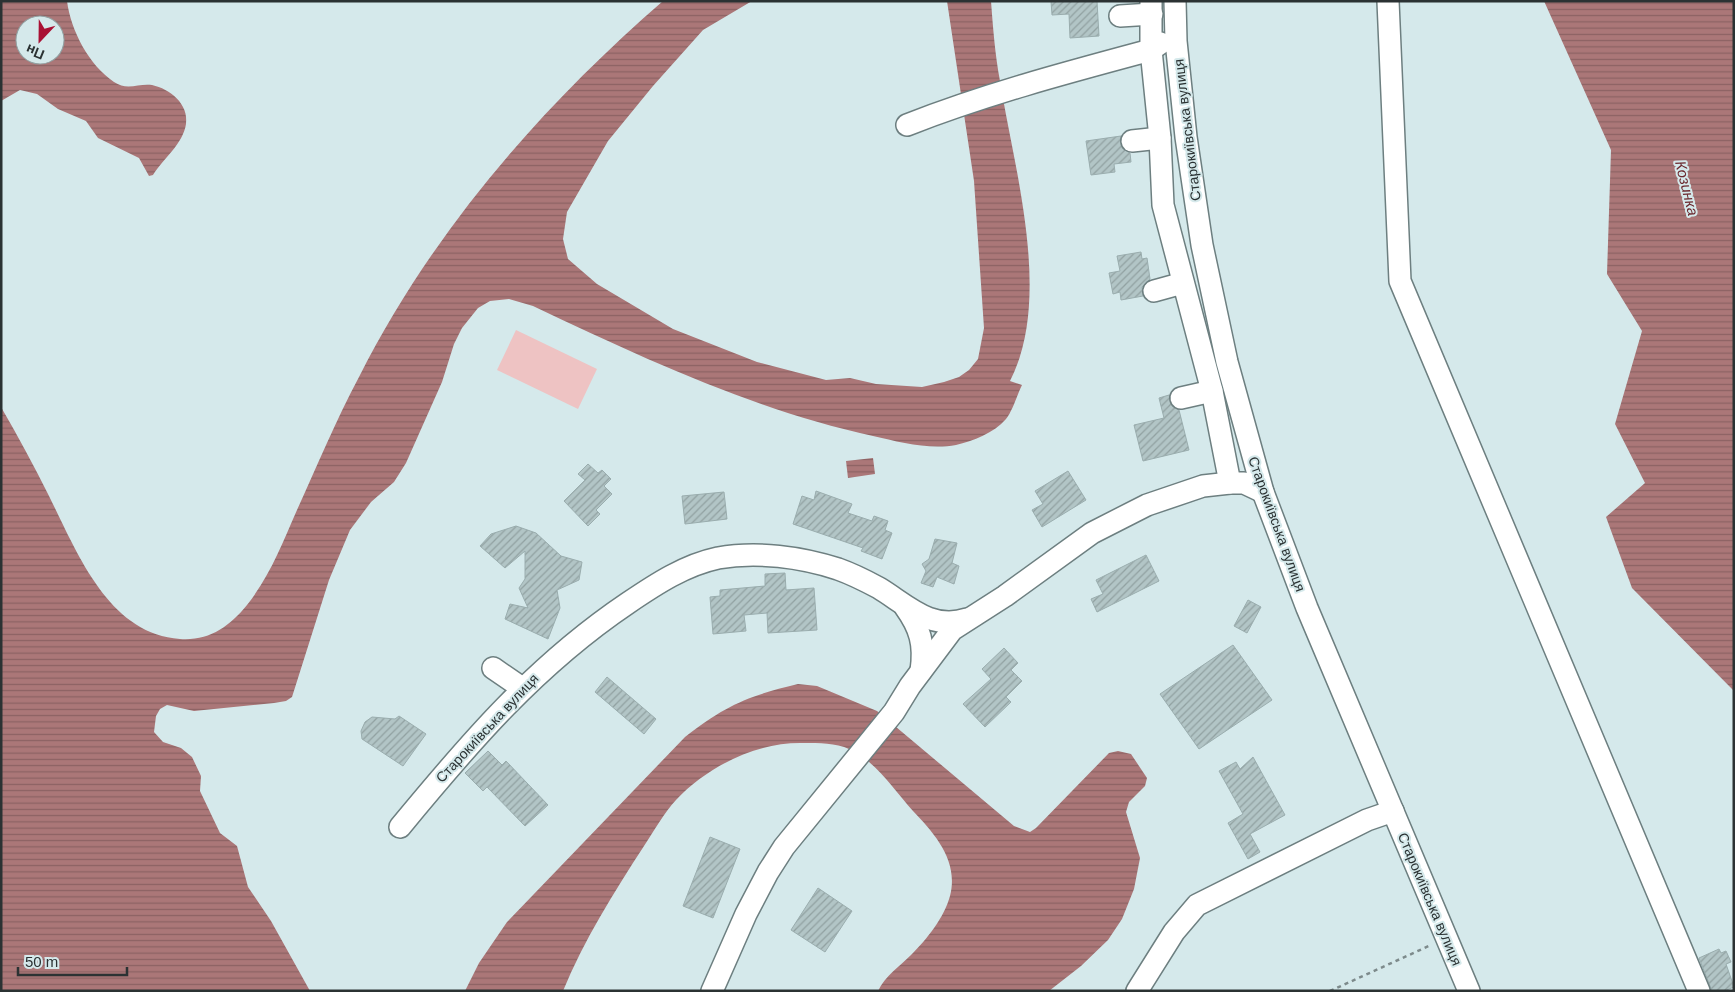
<svg xmlns="http://www.w3.org/2000/svg" width="1735" height="992" viewBox="0 0 1735 992" font-family="Arial,sans-serif">
	<style>
		.green { fill: #eec3c3 }
		.water { fill: url(#water-rules); fill-rule: evenodd }
		.building { fill: url(#building-hatch); stroke: #9aadae }
		.lines { fill: none; stroke-linecap: round; stroke-linejoin: round }
		.minor-casing { stroke: #6d7f80; stroke-width: 24 }
		.path { stroke: #7d8a8b; stroke-width: 2.5; stroke-dasharray: 4 4; stroke-linecap: butt }
		.minor { stroke: #fff; stroke-width: 21 }
		.labels { text-anchor: middle; dominant-baseline: central; stroke-width: 4; stroke-linejoin: round; paint-order: stroke }
		.street-label { font-size: 14px; fill: #2b3233; stroke: #d5e9eb }
		.water-label { font-size: 15px; font-style: italic; fill: #6c292f; stroke: #d5e9eb }
	</style>
	<defs>
		<pattern id="water-rules" width="6" height="5" patternUnits="userSpaceOnUse" patternTransform="scale(1.25)"><rect width="6" height="5" fill="#ab7778"/><path d="M0 2.5h6" fill="none" stroke="#8b6263"/></pattern>
		<pattern id="building-hatch" width="6" height="6" patternUnits="userSpaceOnUse" patternTransform="scale(1.25)"><rect width="6" height="6" fill="#b2c5c6"/><path d="M-1 1l2-2M0 6l6-6M5 7l2-2" fill="none" stroke="#91a1a1"/></pattern>
	</defs>
	<rect width="100%" height="100%" fill="#d5e9eb"/>
	<path class="green" d="M516,330L597,369L578,409L497,370Z"/>
	<g class="water">
		<path d="M1,1H67C71,31 89,65 114,82C127,91 139,83 152,85C170,89 189,104 186,124C183,144 163,159 153,175L149,176L139,158L98,138L86,121L58,109L37,94L20,90L1,101ZM25,25H55V55H25Z"/>
		<path d="M663,1H752L703,30L653,86L608,141L567,212L563,239L568,259L597,284L673,329L757,362L826,380L850,378L876,384L922,387L944,382L959,377L969,370L978,359L984,328L974,181L947,1H991C993,28 995,54 1000,81C1014,169 1053,297 1010,381L1022,385C1017,395 1013,410 1006,419C994,433 973,441 956,445C929,450 899,442 873,436C754,410 643,358 533,306L509,299L490,301L478,308L462,328L454,344L442,382L406,463L394,482L371,502L350,530L329,580L292,697L286,701L274,703L194,711L167,705L160,709L156,716L154,732L163,742L181,748L192,757L201,776L200,791L220,833L237,846L248,887L271,921L310,991H1V407C18,436 34,466 49,496C77,552 108,634 180,639C209,641 229,627 247,605C270,576 282,544 297,510C317,466 336,420 359,377C432,232 541,107 663,1Z"/>
		<path d="M1544,1H1734V691L1632,588L1606,517L1645,483L1615,424L1642,331L1607,274L1611,150Z"/>
		<path d="M873,458L875,474L848,478L846,461Z"/>
		<path d="M798,684L817,686L877,711L1014,826L1030,832L1036,828L1109,753L1118,751L1131,754L1147,778L1145,786L1129,802L1126,812L1140,858L1134,889L1122,919L1108,940L1081,966L1049,991H878C886,975 899,967 911,955C927,939 944,918 950,896C959,861 935,834 913,811C896,792 878,765 855,752C838,742 819,743 800,743C755,743 707,767 676,800C664,813 654,831 644,846C614,892 584,940 563,991H465L479,963L507,922L685,737C726,705 748,696 798,684Z"/>
	</g>
	<g class="building">
		<path d="M1051,1H1097L1099,36L1070,38L1069,14L1052,15Z"/>
		<path d="M1121,136L1122,148L1130,153L1131,162L1114,164L1115,172L1091,175L1086,141Z"/>
		<path d="M1141,252L1142,259L1147,258L1150,279L1142,287L1143,296L1121,300L1120,292L1113,294L1109,273L1120,271L1117,256Z"/>
		<path d="M1169,395L1172,406L1179,410L1189,450L1143,461L1134,425L1164,418L1159,398Z"/>
		<path d="M588,464L598,473L602,470L611,479L604,486L612,494L596,510L600,514L588,526L564,501L585,480L578,474Z"/>
		<path d="M1068,471L1086,500L1042,527L1032,510L1043,504L1035,491Z"/>
		<path d="M816,491L852,504L848,513L872,521L874,516L888,521L885,530L892,533L882,559L861,551L863,548L793,524L802,496L814,500Z"/>
		<path d="M724,492L727,519L685,524L682,496Z"/>
		<path d="M516,526L536,533L561,556L582,562L579,580L557,590L560,608L548,639L505,619L510,604L528,608L519,588L525,579V551L505,568L480,546L491,534Z"/>
		<path d="M935,539L957,543L952,563L959,566L954,584L937,577L933,587L921,583L926,571L922,564L929,559Z"/>
		<path d="M1146,555L1159,581L1097,612L1091,599L1103,594L1096,580Z"/>
		<path d="M785,573L786,590L814,588L817,630L768,633L767,613L744,615L746,631L713,634L710,597L720,596V590L765,586V574Z"/>
		<path d="M1248,600L1261,607L1247,633L1234,626Z"/>
		<path d="M1233,645L1272,700L1199,749L1160,694Z"/>
		<path d="M1004,648L1018,663L1011,670L1022,681L1006,697L1011,702L985,727L963,704L991,679L982,669Z"/>
		<path d="M607,677L656,719L644,734L595,692Z"/>
		<path d="M399,716L426,734L403,766L362,739L361,731L365,722L372,717L395,719Z"/>
		<path d="M488,751L502,765L506,761L548,805L525,826L487,787L483,791L465,773Z"/>
		<path d="M1253,757L1285,815L1250,834L1260,852L1248,859L1228,823L1243,814L1219,771L1236,762L1240,769Z"/>
		<path d="M710,837L740,849L713,918L683,906Z"/>
		<path d="M818,888L852,911L825,952L791,930Z"/>
		<path d="M1719,949L1721,953L1726,951L1731,962L1726,964L1734,987L1724,991H1712L1699,958Z"/>
	</g>
	<g class="lines">
		<g class="minor-casing">
			<g id="minor">
				<path d="M1151,1V50L1160,138L1163,205L1212,391L1230,483"/>
				<path d="M1175,1L1176,41L1186,137L1202,245L1227,362L1263,492L1307,608L1469,991"/>
				<path d="M1388,1L1400,281L1699,991"/>
				<path d="M1120,16L1152,14"/>
				<path d="M907,125C986,94 1069,72 1151,50L1161,43"/>
				<path d="M1132,141L1160,138"/>
				<path d="M1154,291L1183,283"/>
				<path d="M1181,398L1212,391"/>
				<path d="M905,607C920,628 925,644 921,671"/>
				<path d="M493,668L522,688"/>
				<path d="M400,827C470,742 536,665 628,603C656,584 685,565 718,558C757,551 801,557 838,569C852,574 866,581 879,588C907,605 931,631 967,619"/>
				<path d="M712,991L746,914L768,872L784,847L894,712L910,686L952,630L1005,596L1092,533L1147,505L1203,486L1230,483H1244L1263,492"/>
				<path d="M1137,991L1174,932L1197,905L1367,820L1393,811"/>
			</g>
		</g>
		<path class="path" d="M1330,991L1431,945"/>
		<use href="#minor" class="minor"/>
	</g>
	<g class="labels">
		<g class="street-label">
			<text transform="translate(1187 130) rotate(-97)">Старокиївська вулиця</text>
			<text transform="translate(1277 524) rotate(70)">Старокиївська вулиця</text>
			<text transform="translate(487 728) rotate(-47)">Старокиївська вулиця</text>
			<text transform="translate(1430 899) rotate(67)">Старокиївська вулиця</text>
		</g>
		<g class="water-label">
			<text transform="translate(1687 188) rotate(76)">Козинка</text>
		</g>
	</g>
	<rect width="1735" height="992" fill="none" stroke="#2b3233" stroke-width="5"/>
	<g transform="translate(40 40) rotate(202)"><circle r="24" fill="#d5e9eb" stroke="#91a0a1"/>
	<path d="M0-4L9 19L0 12L-9 19Z" fill="#a91134"/>
	<text y="-8" font-size="14" font-weight="bold" text-anchor="middle" fill="#2b3233">Пн</text>
	</g>
	<path d="M18 967v8h109v-8" fill="none" stroke="#2b3233" stroke-width="2.5"/>
	<text x="25" y="967" font-size="15" fill="#2b3233" stroke="#d5e9eb" stroke-width="4" paint-order="stroke">50 m</text>
</svg>
